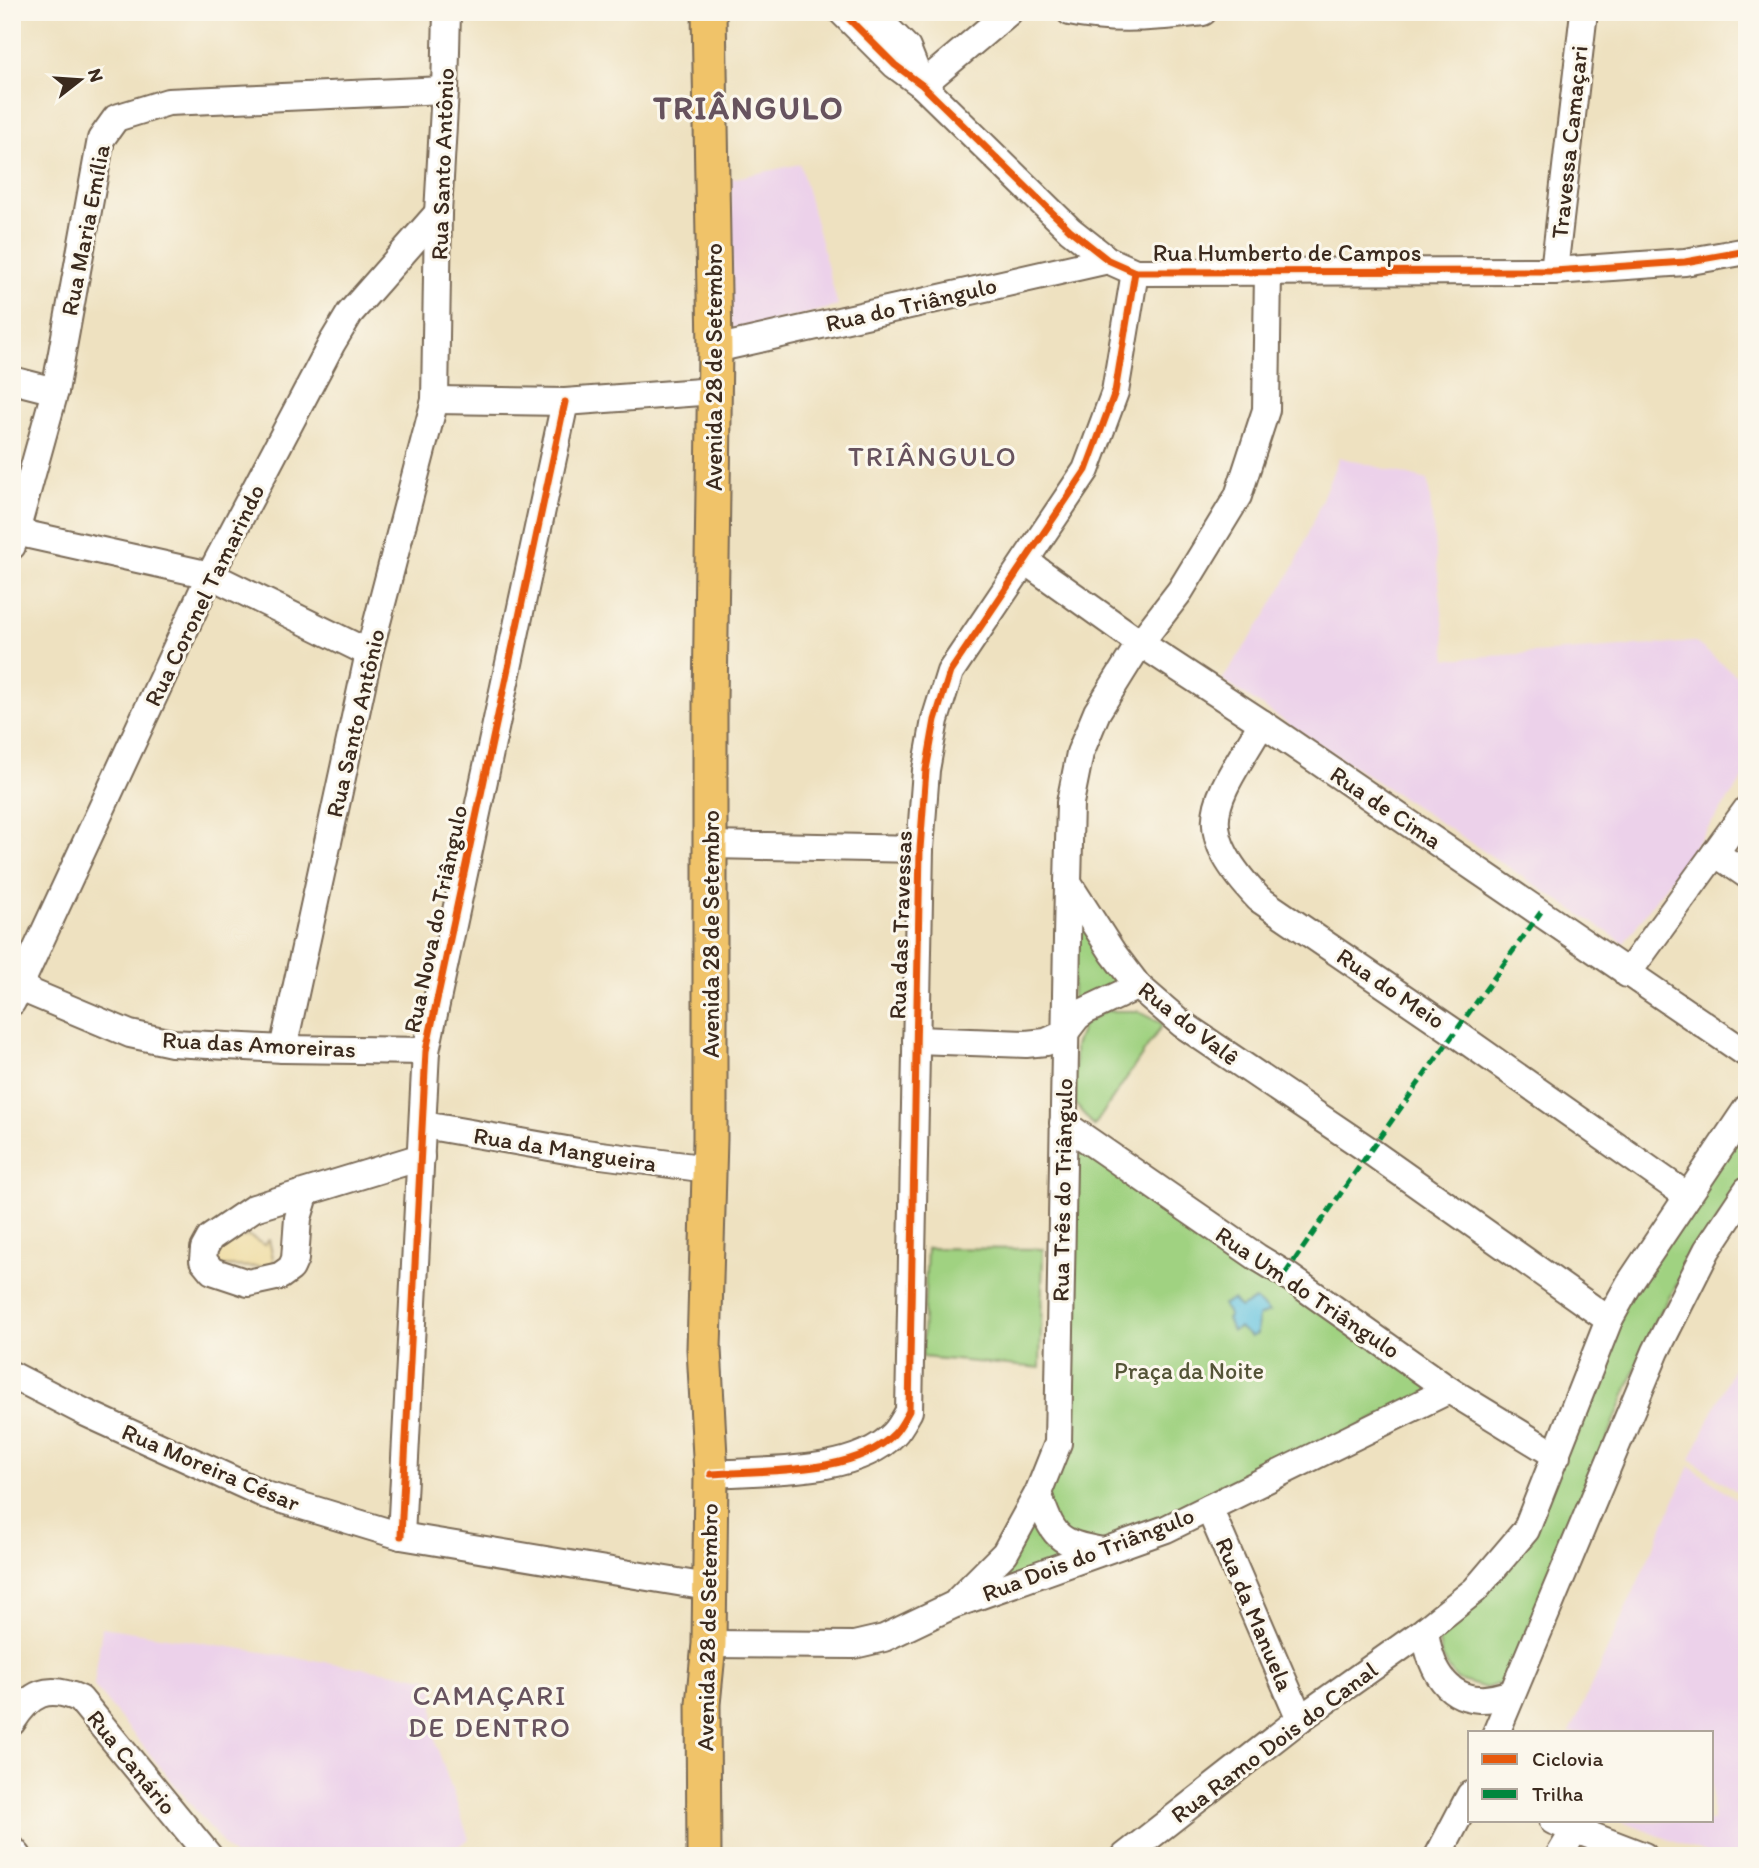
<svg xmlns="http://www.w3.org/2000/svg" width="1759" height="1868" viewBox="0 0 1759 1868" font-family="Itim,sans-serif">
	<style>
		.built { fill: #ecd1ea }
		.green { fill: #a0d281; stroke: #6e7e50; stroke-width: 2 }
		.sand { fill: #eeda9e; stroke: #94825e; stroke-width: 2 }
		.water { fill: #61c2df; stroke: #4e767e; stroke-width: 2 }
		.lines { fill: none; stroke-linecap: round; stroke-linejoin: round }
		.minor-casing { stroke: #7a6a57; stroke-width: 30 }
		.major-casing { stroke: #7a6a57; stroke-width: 37 }
		.minor { stroke: #fff; stroke-width: 26 }
		.major { stroke: #f0c369; stroke-width: 33 }
		.quiet { stroke: #00873e; stroke-width: 5; stroke-dasharray: 10 5; stroke-linecap: butt }
		.cycleway-casing { stroke: #fbf7ec; stroke-width: 11 }
		.cycleway { stroke: #e8590c; stroke-width: 7 }
		.labels { text-anchor: middle; dominant-baseline: central; stroke-width: 6; stroke-linejoin: round; paint-order: stroke }
		.street-label { font-size: 24px; fill: #3b2a1e; stroke: #fbf7ec }
		.park-label { font-size: 24px; fill: #545437; stroke: #fbf7ec }
		.quarter-label { font-size: 28px; letter-spacing: 2px; fill: #67535e; stroke: #fbf7ec }
		.district-label { font-size: 32px; font-weight: bold; letter-spacing: 2px; fill: #67535e; stroke: #fbf7ec }
	</style>
	<rect width="100%" height="100%" fill="#fbf7ec"/>
	<filter id="ink" filterUnits="userSpaceOnUse"><feTurbulence type="fractalNoise" baseFrequency=".0143" numOctaves="2"/><feDisplacementMap in="SourceGraphic" scale="14" xChannelSelector="R" yChannelSelector="G"/><feConvolveMatrix kernelMatrix="1 2 1 2 8 2 1 2 1" color-interpolation-filters="sRGB"/></filter>
	<filter id="wash" filterUnits="userSpaceOnUse"><feTurbulence type="fractalNoise" baseFrequency=".00686" numOctaves="4" result="noise"/><feDisplacementMap in="SourceGraphic" scale="28" xChannelSelector="R" yChannelSelector="G"/><feGaussianBlur stdDeviation="1.57" result="paint"/><feColorMatrix in="noise" values="0 0 0 0 0 0 0 0 0 0 0 0 0 0 0 0 0 1.4 0 .05"/><feComposite in="paint" operator="in"/></filter>
	<g filter="url(#wash)">
		<rect width="100%" height="100%" fill="#eee1c0"/>
		<g class="built">
			<path d="M800,164L838,306L731,333V179Z"/>
			<path d="M1339,457L1428,480L1447,659L1695,642L1747,684V774L1624,943L1222,680L1266,615L1296,563Z"/>
			<path d="M1747,1338V1499L1691,1459Z"/>
			<path d="M1690,1466L1747,1507V1856H1713L1620,1821H1712V1733H1570Z"/>
			<path d="M102,1627L434,1679V1713L436,1744L469,1839L444,1856H233L94,1686Z"/>
		</g>
		<g class="green">
			<path d="M1076,903L1126,989L1072,1012Z"/>
			<path d="M1104,1011H1137L1163,1024L1094,1126L1075,1104V1046L1083,1025Z"/>
			<path d="M1747,1108V1177L1701,1244L1654,1323L1587,1489L1506,1681L1486,1688L1457,1680L1442,1659L1437,1631L1526,1530L1609,1320Z"/>
			<path d="M1068,1136L1435,1389L1166,1521L966,1597L1063,1440Z"/>
			<path d="M927,1248L1043,1249L1040,1368L922,1357Z"/>
		</g>
		<path class="sand" d="M249,1236L264,1245L269,1240L275,1267L213,1266L219,1241Z"/>
		<path class="water" d="M1233,1300L1240,1308L1255,1300L1269,1312L1258,1317L1257,1334L1251,1337L1239,1328L1232,1331L1227,1319L1229,1317L1223,1304Z"/>
	</g>
	<g filter="url(#ink)">
		<g class="lines">
			<g class="minor-casing">
				<g id="minor">
					<path d="M842,12L895,65L922,85L1070,230L1108,260L1135,272L1554,271L1685,262L1747,251"/>
					<path d="M871,12L907,48L921,83"/>
					<path d="M1070,12C1114,22 1159,17 1203,12"/>
					<path d="M922,85L1009,12"/>
					<path d="M1268,271L1266,410L1238,496L1180,591L1140,643L1097,712L1080,753L1070,803L1068,883L1113,953L1138,986L1182,1024L1370,1151L1609,1320"/>
					<path d="M1554,271L1584,12"/>
					<path d="M715,349L1108,260"/>
					<path d="M12,380L55,391"/>
					<path d="M435,400L565,402L714,391"/>
					<path d="M16,532L210,575L369,653"/>
					<path d="M12,546L55,391L101,139L116,118L168,102L445,90"/>
					<path d="M1025,561L1140,643L1262,723L1747,1054"/>
					<path d="M1262,723C1217,801 1187,823 1259,899L1454,1032L1686,1195"/>
					<path d="M711,845L920,849"/>
					<path d="M1715,853L1747,875"/>
					<path d="M1627,974L1747,809"/>
					<path d="M18,987L130,1034L172,1043L283,1049L426,1051"/>
					<path d="M12,1002L210,575L332,343L350,313L438,213"/>
					<path d="M916,1040L1026,1044L1046,1042L1064,1034L1077,1017L1085,1011L1138,986"/>
					<path d="M283,1049L369,653L435,400L438,213L445,90L447,12"/>
					<path d="M1063,1123L1257,1257L1285,1274L1449,1390L1557,1456"/>
					<path d="M424,1125L578,1152L708,1169"/>
					<path d="M306,1192L298,1218L295,1259L291,1268L280,1276L248,1283L212,1271L203,1260L204,1249L210,1238L254,1208L421,1157"/>
					<path d="M12,1375L86,1413L266,1495L401,1536L708,1587"/>
					<path d="M711,1474C765,1470 855,1475 894,1434C900,1428 905,1418 909,1411L920,849L926,770L935,720L950,672L1086,470L1115,392L1135,272"/>
					<path d="M1038,1493C1053,1537 1057,1543 1103,1551"/>
					<path d="M1209,1508L1300,1719"/>
					<path d="M401,1536L426,1051L565,402"/>
					<path d="M959,1599L1005,1553L1038,1493L1058,1443L1068,883"/>
					<path d="M1425,1630C1429,1662 1442,1697 1479,1699C1490,1700 1502,1696 1512,1693"/>
					<path d="M709,1644L854,1645L884,1638L953,1605L1166,1529L1449,1390"/>
					<path d="M12,1722C30,1693 48,1684 80,1699L209,1856"/>
					<path d="M1496,1733L1656,1351L1707,1250L1747,1190"/>
					<path d="M1553,1821L1644,1856"/>
					<path d="M12,1849L18,1856"/>
					<path d="M1125,1856L1300,1719L1425,1630L1475,1590L1526,1530L1609,1320L1629,1284L1747,1108"/>
					<path d="M1438,1856L1470,1795"/>
					<path d="M1559,1856L1574,1831"/>
				</g>
			</g>
			<g class="major-casing">
				<path id="major" d="M704,1856L703,1704L709,1644L711,1474L704,1349L710,1139V703L715,349L709,12"/>
			</g>
			<use href="#minor" class="minor"/>
			<use href="#major" class="major"/>
			<path class="quiet" d="M1285,1274L1370,1151L1541,912"/>
			<g class="cycleway-casing">
				<g id="cycleway">
					<path d="M842,12L895,65L922,85L1070,230L1108,260L1135,272L1554,271L1685,262L1747,251"/>
					<path d="M711,1474C765,1470 855,1475 894,1434C900,1428 905,1418 909,1411L920,849L926,770L935,720L950,672L1086,470L1115,392L1135,272"/>
					<path d="M401,1536L426,1051L565,402"/>
				</g>
			</g>
			<use href="#cycleway" class="cycleway"/>
		</g>
	</g>
	<g class="labels">
		<g class="street-label">
			<text transform="translate(1569 142) rotate(-84)">Travessa Camaçari</text>
			<text transform="translate(442 164) rotate(-88)">Rua Santo Antônio</text>
			<text transform="translate(85 230) rotate(-79)">Rua Maria Emília</text>
			<text x="1287" y="252">Rua Humberto de Campos</text>
			<text transform="translate(911 304) rotate(-13)">Rua do Triângulo</text>
			<text transform="translate(713 367) rotate(-90)">Avenida 28 de Setembro</text>
			<text transform="translate(204 595) rotate(-64)">Rua Coronel Tamarindo</text>
			<text transform="translate(355 723) rotate(-77)">Rua Santo Antônio</text>
			<text transform="translate(1386 807) rotate(34)">Rua de Cima</text>
			<text transform="translate(435 919) rotate(-78)">Rua Nova do Triângulo</text>
			<text transform="translate(900 925) rotate(-88)">Rua das Travessas</text>
			<text transform="translate(710 934) rotate(-90)">Avenida 28 de Setembro</text>
			<text transform="translate(1391 988) rotate(34)">Rua do Meio</text>
			<text transform="translate(1189 1023) rotate(38)">Rua do Valê</text>
			<text transform="translate(259 1044) rotate(3)">Rua das Amoreiras</text>
			<text transform="translate(565 1149) rotate(9)">Rua da Mangueira</text>
			<text transform="translate(1062 1190) rotate(-89)">Rua Três do Triângulo</text>
			<text transform="translate(1308 1292) rotate(34)">Rua Um do Triângulo</text>
			<text transform="translate(211 1467) rotate(23)">Rua Moreira César</text>
			<text transform="translate(1088 1554) rotate(-21)">Rua Dois do Triângulo</text>
			<text transform="translate(1255 1614) rotate(67)">Rua da Manuela</text>
			<text transform="translate(707 1627) rotate(-89)">Avenida 28 de Setembro</text>
			<text transform="translate(1274 1742) rotate(-37)">Rua Ramo Dois do Canal</text>
			<text transform="translate(132 1762) rotate(51)">Rua Canário</text>
		</g>
		<g class="park-label">
			<text x="1189" y="1370">Praça da Noite</text>
		</g>
		<g class="quarter-label">
			<text x="933" y="456">TRIÂNGULO</text>
			<text x="490" y="1695">CAMAÇARI<tspan x="490" dy="32">DE DENTRO</tspan></text>
		</g>
		<g class="district-label">
			<text x="749" y="108">TRIÂNGULO</text>
		</g>
	</g>
	<rect width="1759" height="1868" fill="none" stroke="#fbf7ec" stroke-width="42"/>
	<rect x="1468" y="1731" width="245" height="91" fill="#fbf7ec" stroke="#aea59a" stroke-width="2"/>
	<rect x="1482" y="1754" width="35" height="10" fill="#e8590c" stroke="#aea59a" stroke-width="2"/>
	<text x="1532" y="1766" font-size="21" fill="#3b2a1e">Ciclovia</text>
	<rect x="1482" y="1789" width="35" height="10" fill="#00873e" stroke="#aea59a" stroke-width="2"/>
	<text x="1532" y="1801" font-size="21" fill="#3b2a1e">Trilha</text>
	<g transform="translate(80 80) rotate(73)" stroke="#fbf7ec" stroke-width="5" paint-order="stroke">
	<path d="M0-5L12 26L0 18L-12 26Z" fill="#3b2a1e"/>
	<text y="-10" font-size="19" font-weight="bold" text-anchor="middle" fill="#3b2a1e">N</text>
	</g>
</svg>
